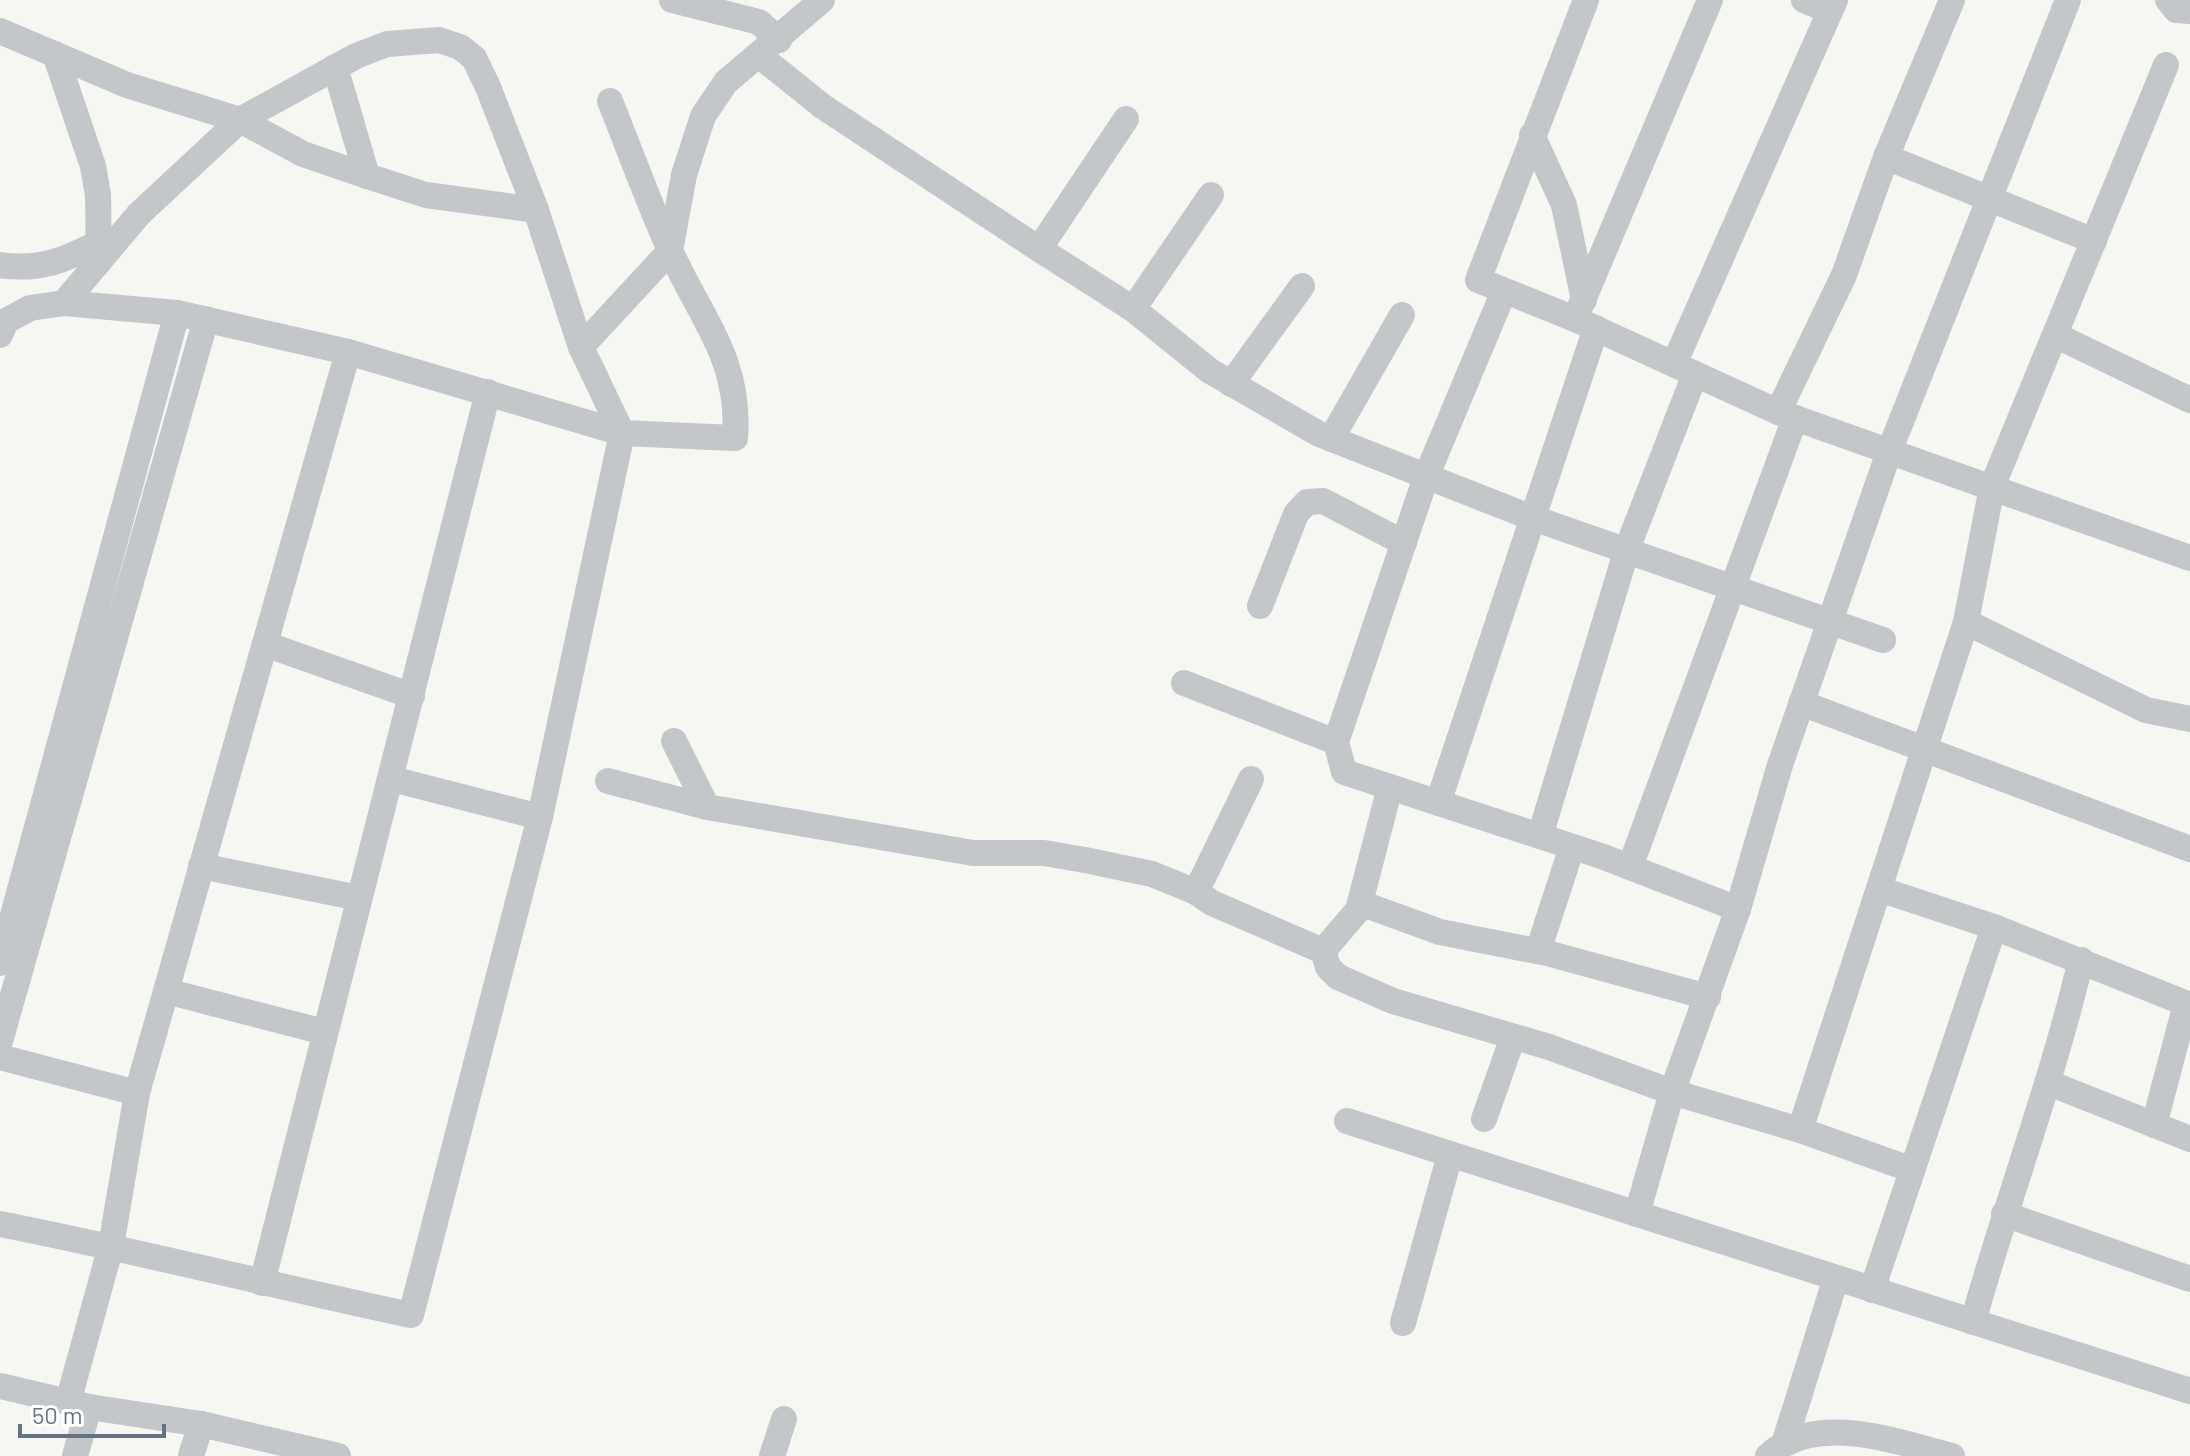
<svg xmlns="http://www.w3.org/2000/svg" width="2190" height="1456" viewBox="0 0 2190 1456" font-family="Barlow,sans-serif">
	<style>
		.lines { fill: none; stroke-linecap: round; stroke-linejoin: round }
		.minor { stroke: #c3c7ca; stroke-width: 26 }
	</style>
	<rect width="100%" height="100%" fill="#f6f6f2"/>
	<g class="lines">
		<g class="minor">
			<path d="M672,0L759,22L779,40"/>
			<path d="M1586,0L1478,280L1575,319L1778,412L2190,558"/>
			<path d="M1804,0L1830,11"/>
			<path d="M2168,0L2176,10L2190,11"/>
			<path d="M0,31L127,85L240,120L303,154L367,176L426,195L536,210"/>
			<path d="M55,54L93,166L98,195L99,262"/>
			<path d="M760,56L822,106L1039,249"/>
			<path d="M335,67L367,176"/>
			<path d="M1126,119L1039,249L1133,309L1210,371L1319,434L1530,517L1883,640"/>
			<path d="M1532,135L1564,205L1584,300"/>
			<path d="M1886,157L2094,241"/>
			<path d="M0,265C39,271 65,260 98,243"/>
			<path d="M64,303L139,214L240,120L356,56L387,44L439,40L460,47L474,58L488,87L536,210L581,347L622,433L735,438C741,358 700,318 670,250C648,201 630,151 610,101"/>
			<path d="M1133,309L1211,195"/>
			<path d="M1575,319L1710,0"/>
			<path d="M0,335L6,321L30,308L64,303L177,313L348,352L622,433L540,817L411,1315C274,1286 138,1251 0,1224"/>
			<path d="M2055,335L2190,400"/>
			<path d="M581,347L670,251L684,175L703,116L726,82L822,0"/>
			<path d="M1674,364L1835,0"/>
			<path d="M1231,384L1302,286"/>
			<path d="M1778,412L1844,275L1886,157L1952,0"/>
			<path d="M1331,439L1402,315"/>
			<path d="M1260,606L1296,514L1307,502L1323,501L1404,543"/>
			<path d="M1966,622L2146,710L2190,719"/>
			<path d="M265,644L412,696"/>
			<path d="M1184,683L1336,742L1344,772L1601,856L1738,909"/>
			<path d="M1801,703L2190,849"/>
			<path d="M674,741L707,807L973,853H1044L1085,860L1152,874L1196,892"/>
			<path d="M1336,742L1426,477L1504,291"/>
			<path d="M392,779L540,817"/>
			<path d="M1251,779L1196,892L1212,903L1323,951L1328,967L1338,977L1393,1001L1549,1047L1672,1092L1800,1130"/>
			<path d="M608,781L707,807"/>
			<path d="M1438,803L1596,328"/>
			<path d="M1540,836L1627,549L1695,374"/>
			<path d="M201,866L359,898"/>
			<path d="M1630,867L1795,418"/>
			<path d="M1879,889L1994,927"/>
			<path d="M1360,903L1440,932L1547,953L1708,997"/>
			<path d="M1323,951L1358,910L1390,787"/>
			<path d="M1538,951L1572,847"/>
			<path d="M0,963L177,313"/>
			<path d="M166,991L324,1032"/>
			<path d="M0,1041L206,319"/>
			<path d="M0,1057L137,1093"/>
			<path d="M2049,1083L2190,1139"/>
			<path d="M1484,1119L1513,1037"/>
			<path d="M1347,1121L2190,1391"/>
			<path d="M2154,1125L2186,1004"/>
			<path d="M1910,1169L1800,1130L1966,622L1992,487L2166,65"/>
			<path d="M1637,1214L1672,1092L1738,909L1780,765L1889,452L2068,0"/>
			<path d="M2004,1214L2190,1279"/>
			<path d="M262,1283L488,392"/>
			<path d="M1872,1290L1994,927L2190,1005"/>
			<path d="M1973,1322C2007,1200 2052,1083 2081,960"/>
			<path d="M1403,1323L1450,1155"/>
			<path d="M0,1386L89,1407L201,1424L338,1456"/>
			<path d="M68,1402L111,1246L137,1093L348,352"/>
			<path d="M1785,1441L1836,1278"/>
			<path d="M75,1456L89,1407"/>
			<path d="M191,1456L201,1424"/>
			<path d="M772,1456L784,1419"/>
			<path d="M1768,1456C1816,1411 1897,1442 1952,1456"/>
		</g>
	</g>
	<path d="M20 1424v12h144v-12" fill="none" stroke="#637485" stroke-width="4"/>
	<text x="32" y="1424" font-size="24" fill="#637485" stroke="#ffffff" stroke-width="6" paint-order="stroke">50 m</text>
</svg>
